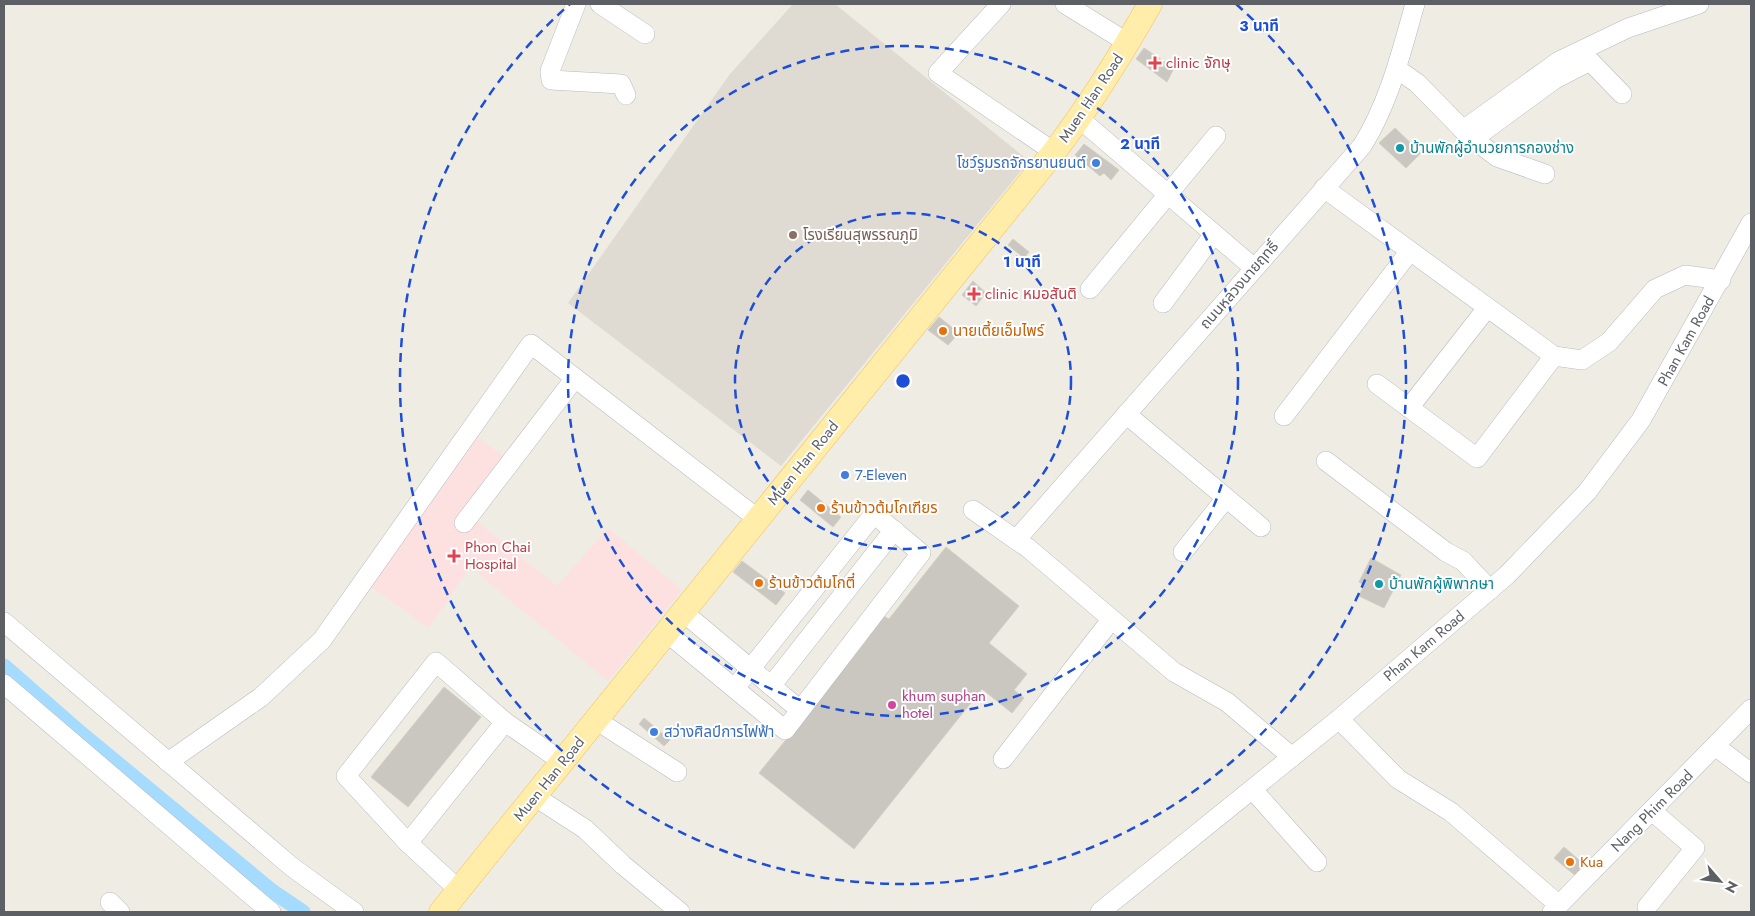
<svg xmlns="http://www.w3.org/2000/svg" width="1755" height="916" viewBox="0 0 1755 916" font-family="Jost,'Noto Sans Thai',sans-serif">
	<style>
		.education { fill: #dfdbd2 }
		.medical { fill: #fce1e0 }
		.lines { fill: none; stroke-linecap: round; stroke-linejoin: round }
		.canal { stroke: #a4dbff; stroke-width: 15 }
		.building { fill: #cac7c1; stroke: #d4cec2 }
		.minor-casing { stroke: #b7babe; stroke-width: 20 }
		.major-casing { stroke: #f5c256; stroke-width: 25 }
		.minor { stroke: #fff; stroke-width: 19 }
		.major { stroke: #ffeda9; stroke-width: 24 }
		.ring { fill: none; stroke: #1d4ed8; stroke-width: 2.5; stroke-dasharray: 9 6 }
		.health-dot { fill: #e0444e; stroke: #fff; stroke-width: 2 }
		.culture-dot { fill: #0f9aa8; stroke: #fff; stroke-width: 2 }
		.shop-dot { fill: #3f7fe0; stroke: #fff; stroke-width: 2 }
		.education-dot { fill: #8d6e63; stroke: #fff; stroke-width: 2 }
		.food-dot { fill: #e8710a; stroke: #fff; stroke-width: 2 }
		.hotel-dot { fill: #d1479c; stroke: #fff; stroke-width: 2 }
		.labels { text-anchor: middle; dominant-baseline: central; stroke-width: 4; stroke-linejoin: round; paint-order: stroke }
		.health-label { font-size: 15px; fill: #be3a42; stroke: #fff; text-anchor: start }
		.street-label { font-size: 15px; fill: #5c6065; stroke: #fff }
		.culture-label { font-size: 15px; fill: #0d838f; stroke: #fff; text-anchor: start }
		.shop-label { font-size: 15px; fill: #366cbe; stroke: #fff; text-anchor: start }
		.education-label { font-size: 15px; fill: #785e54; stroke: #fff; text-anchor: start }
		.food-label { font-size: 15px; fill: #c56008; stroke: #fff; text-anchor: start }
		.hotel-label { font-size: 15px; fill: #b23c85; stroke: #fff; text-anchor: start }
		.centre { fill: #1d4ed8; stroke: #fff; stroke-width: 2.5 }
		.ring-label { font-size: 15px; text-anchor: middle; font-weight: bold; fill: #1d4ed8; stroke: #fff; stroke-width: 4; stroke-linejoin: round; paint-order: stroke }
	</style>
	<rect width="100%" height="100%" fill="#efece4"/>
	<path class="education" d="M793,4H835L1029,161L781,466L568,303L730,74Z"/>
	<path class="medical" d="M473,434L506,458L466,512L557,586L608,528L682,590L608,681L470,567L429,628L367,584Z"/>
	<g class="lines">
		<path class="canal" d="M4,666L76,729L272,891L303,912"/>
	</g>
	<g class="building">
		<path d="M1144,48L1174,68L1167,82L1136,59Z"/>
		<path d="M1395,128L1421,153L1406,168L1379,143Z"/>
		<path d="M1084,144L1119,170L1111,180L1104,173L1100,176L1075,155Z"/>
		<path d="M1013,239L1029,252L1024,258L1008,245Z"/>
		<path d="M973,281L986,293L976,306L962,295Z"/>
		<path d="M939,317L959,333L948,345L928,330Z"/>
		<path d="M808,490L841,517L833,527L800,500Z"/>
		<path d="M946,547L1019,606L989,643L1027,674L1014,690L1024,698L1012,713L982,689L854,849L759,773L866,641L861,636L880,614L889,619Z"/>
		<path d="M1371,558L1401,575L1384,608L1359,596L1364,585L1359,582Z"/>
		<path d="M742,561L785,593L776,605L733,572Z"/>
		<path d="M444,687L481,717L408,807L371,777Z"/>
		<path d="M644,718L670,740L664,746L639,724Z"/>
		<path d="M1564,847L1586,866L1577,877L1554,858Z"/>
	</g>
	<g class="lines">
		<g class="minor-casing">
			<g id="minor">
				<path d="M576,4L550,71L551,80L621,84L626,95"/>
				<path d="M600,4L645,34"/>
				<path d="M1001,4L938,73L1054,152"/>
				<path d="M1065,4L1128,43"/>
				<path d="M1397,69L1417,83L1472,139"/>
				<path d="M1080,119L1254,268"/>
				<path d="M1463,130L1559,61L1628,28L1699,4"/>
				<path d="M1545,174L1497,157L1473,139L1555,79L1590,61L1622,94"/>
				<path d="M1324,188L1554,356L1582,360L1609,342L1655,289L1685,275L1721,280"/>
				<path d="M1090,289L1216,136"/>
				<path d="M1163,303L1214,234"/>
				<path d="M1377,384L1477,458L1554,356"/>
				<path d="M1409,408L1487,308"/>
				<path d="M1126,414L1261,527"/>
				<path d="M1284,416L1410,251"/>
				<path d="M1326,461L1446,552L1463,561L1490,590"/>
				<path d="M973,510L1028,548L1174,672L1227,702L1292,757"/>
				<path d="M464,523L575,378"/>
				<path d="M1016,540L1362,146C1389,103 1401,53 1415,4"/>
				<path d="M1183,552L1226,498"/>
				<path d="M683,612L800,710"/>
				<path d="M4,622L292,867L354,912"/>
				<path d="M666,632L785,730L921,553L874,514L735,688"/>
				<path d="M4,684L271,912"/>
				<path d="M771,686L894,530"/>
				<path d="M1339,719L1398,779L1451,812L1559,905"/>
				<path d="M596,720L677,772"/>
				<path d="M1715,746L1751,773"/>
				<path d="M1003,759L1111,620"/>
				<path d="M168,762L261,697L322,640L531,344L758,519"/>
				<path d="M1253,790L1317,862"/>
				<path d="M534,796L585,829L623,865L680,912"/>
				<path d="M408,843L505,722"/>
				<path d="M459,890L408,843L346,776L436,662L505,722L563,762"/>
				<path d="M110,902L120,912"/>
				<path d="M1647,907L1695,848L1652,811"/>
				<path d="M1100,912L1339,719L1507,575L1587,492L1641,420L1751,223"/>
				<path d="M1552,912L1751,709"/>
			</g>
		</g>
		<g class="major-casing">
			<path id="major" d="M441,912L1054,152C1090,105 1121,55 1150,4"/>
		</g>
		<use href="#minor" class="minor"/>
		<use href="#major" class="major"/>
	</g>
	<g class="ring">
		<circle cx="903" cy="381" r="168"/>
		<circle cx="903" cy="381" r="335"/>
		<path d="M1236 4A503 503 0 1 1 570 4"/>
	</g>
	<g class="health-dot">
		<path d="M1152.5 55.5h5v5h5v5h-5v5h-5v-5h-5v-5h5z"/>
		<path d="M971.5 286.5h5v5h5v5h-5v5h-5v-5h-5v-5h5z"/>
		<path d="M451.5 548.5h5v5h5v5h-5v5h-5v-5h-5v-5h5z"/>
	</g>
	<g class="culture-dot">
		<circle cx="1400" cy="148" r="5"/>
		<circle cx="1379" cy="584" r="5"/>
	</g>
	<g class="shop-dot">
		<circle cx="1096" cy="163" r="5"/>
		<circle cx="845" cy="475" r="5"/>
		<circle cx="654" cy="732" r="5"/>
	</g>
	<circle class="education-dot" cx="793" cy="235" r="5"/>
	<g class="food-dot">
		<circle cx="943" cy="331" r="5"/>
		<circle cx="821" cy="508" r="5"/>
		<circle cx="759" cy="583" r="5"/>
		<circle cx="1570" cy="862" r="5"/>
	</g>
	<circle class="hotel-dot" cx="892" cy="705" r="5"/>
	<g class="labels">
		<g class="health-label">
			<text x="1166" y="63">clinic จักษุ</text>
			<text x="985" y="294">clinic หมอสันติ</text>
			<text x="465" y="547">Phon Chai<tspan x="465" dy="17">Hospital</tspan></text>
		</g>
		<g class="street-label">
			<text transform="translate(1091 98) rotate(-56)">Muen Han Road</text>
			<text transform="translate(1239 285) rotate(-49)">ถนนหลวงนายฤทธิ์</text>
			<text transform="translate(1686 341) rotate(-61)">Phan Kam Road</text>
			<text transform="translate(803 463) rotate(-51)">Muen Han Road</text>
			<text transform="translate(1424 646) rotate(-40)">Phan Kam Road</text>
			<text transform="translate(549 779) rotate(-51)">Muen Han Road</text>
			<text transform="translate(1652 811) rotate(-45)">Nang Phim Road</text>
		</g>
		<g class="culture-label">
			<text x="1410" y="148">บ้านพักผู้อำนวยการกองช่าง</text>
			<text x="1389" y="584">บ้านพักผู้พิพากษา</text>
		</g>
		<g class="shop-label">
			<text x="1086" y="163" text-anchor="end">โชว์รูมรถจักรยานยนต์</text>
			<text x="855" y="475">7-Eleven</text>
			<text x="664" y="732">สว่างศิลป์การไฟฟ้า</text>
		</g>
		<g class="education-label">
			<text x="803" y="235">โรงเรียนสุพรรณภูมิ</text>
		</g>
		<g class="food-label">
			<text x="953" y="331">นายเตี้ยเอ็มไพร์</text>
			<text x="831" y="508">ร้านข้าวต้มโกเฑียร</text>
			<text x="769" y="583">ร้านข้าวต้มโกตี๋</text>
			<text x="1580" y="862">Kua</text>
		</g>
		<g class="hotel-label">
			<text x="902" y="696">khum suphan<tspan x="902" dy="17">hotel</tspan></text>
		</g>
	</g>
	<circle cx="903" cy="381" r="8" class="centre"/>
	<g class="ring-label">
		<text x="1259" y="31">3 นาที</text>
		<text x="1140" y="149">2 นาที</text>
		<text x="1022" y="267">1 นาที</text>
	</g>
	<rect width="1755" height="916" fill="none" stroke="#5c6065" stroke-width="10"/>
	<g transform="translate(1720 881) rotate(118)" stroke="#ffffff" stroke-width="4" paint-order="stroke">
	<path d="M0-4L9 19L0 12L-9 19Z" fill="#5c6065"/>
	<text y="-8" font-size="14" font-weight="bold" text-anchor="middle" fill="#5c6065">N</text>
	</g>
</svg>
